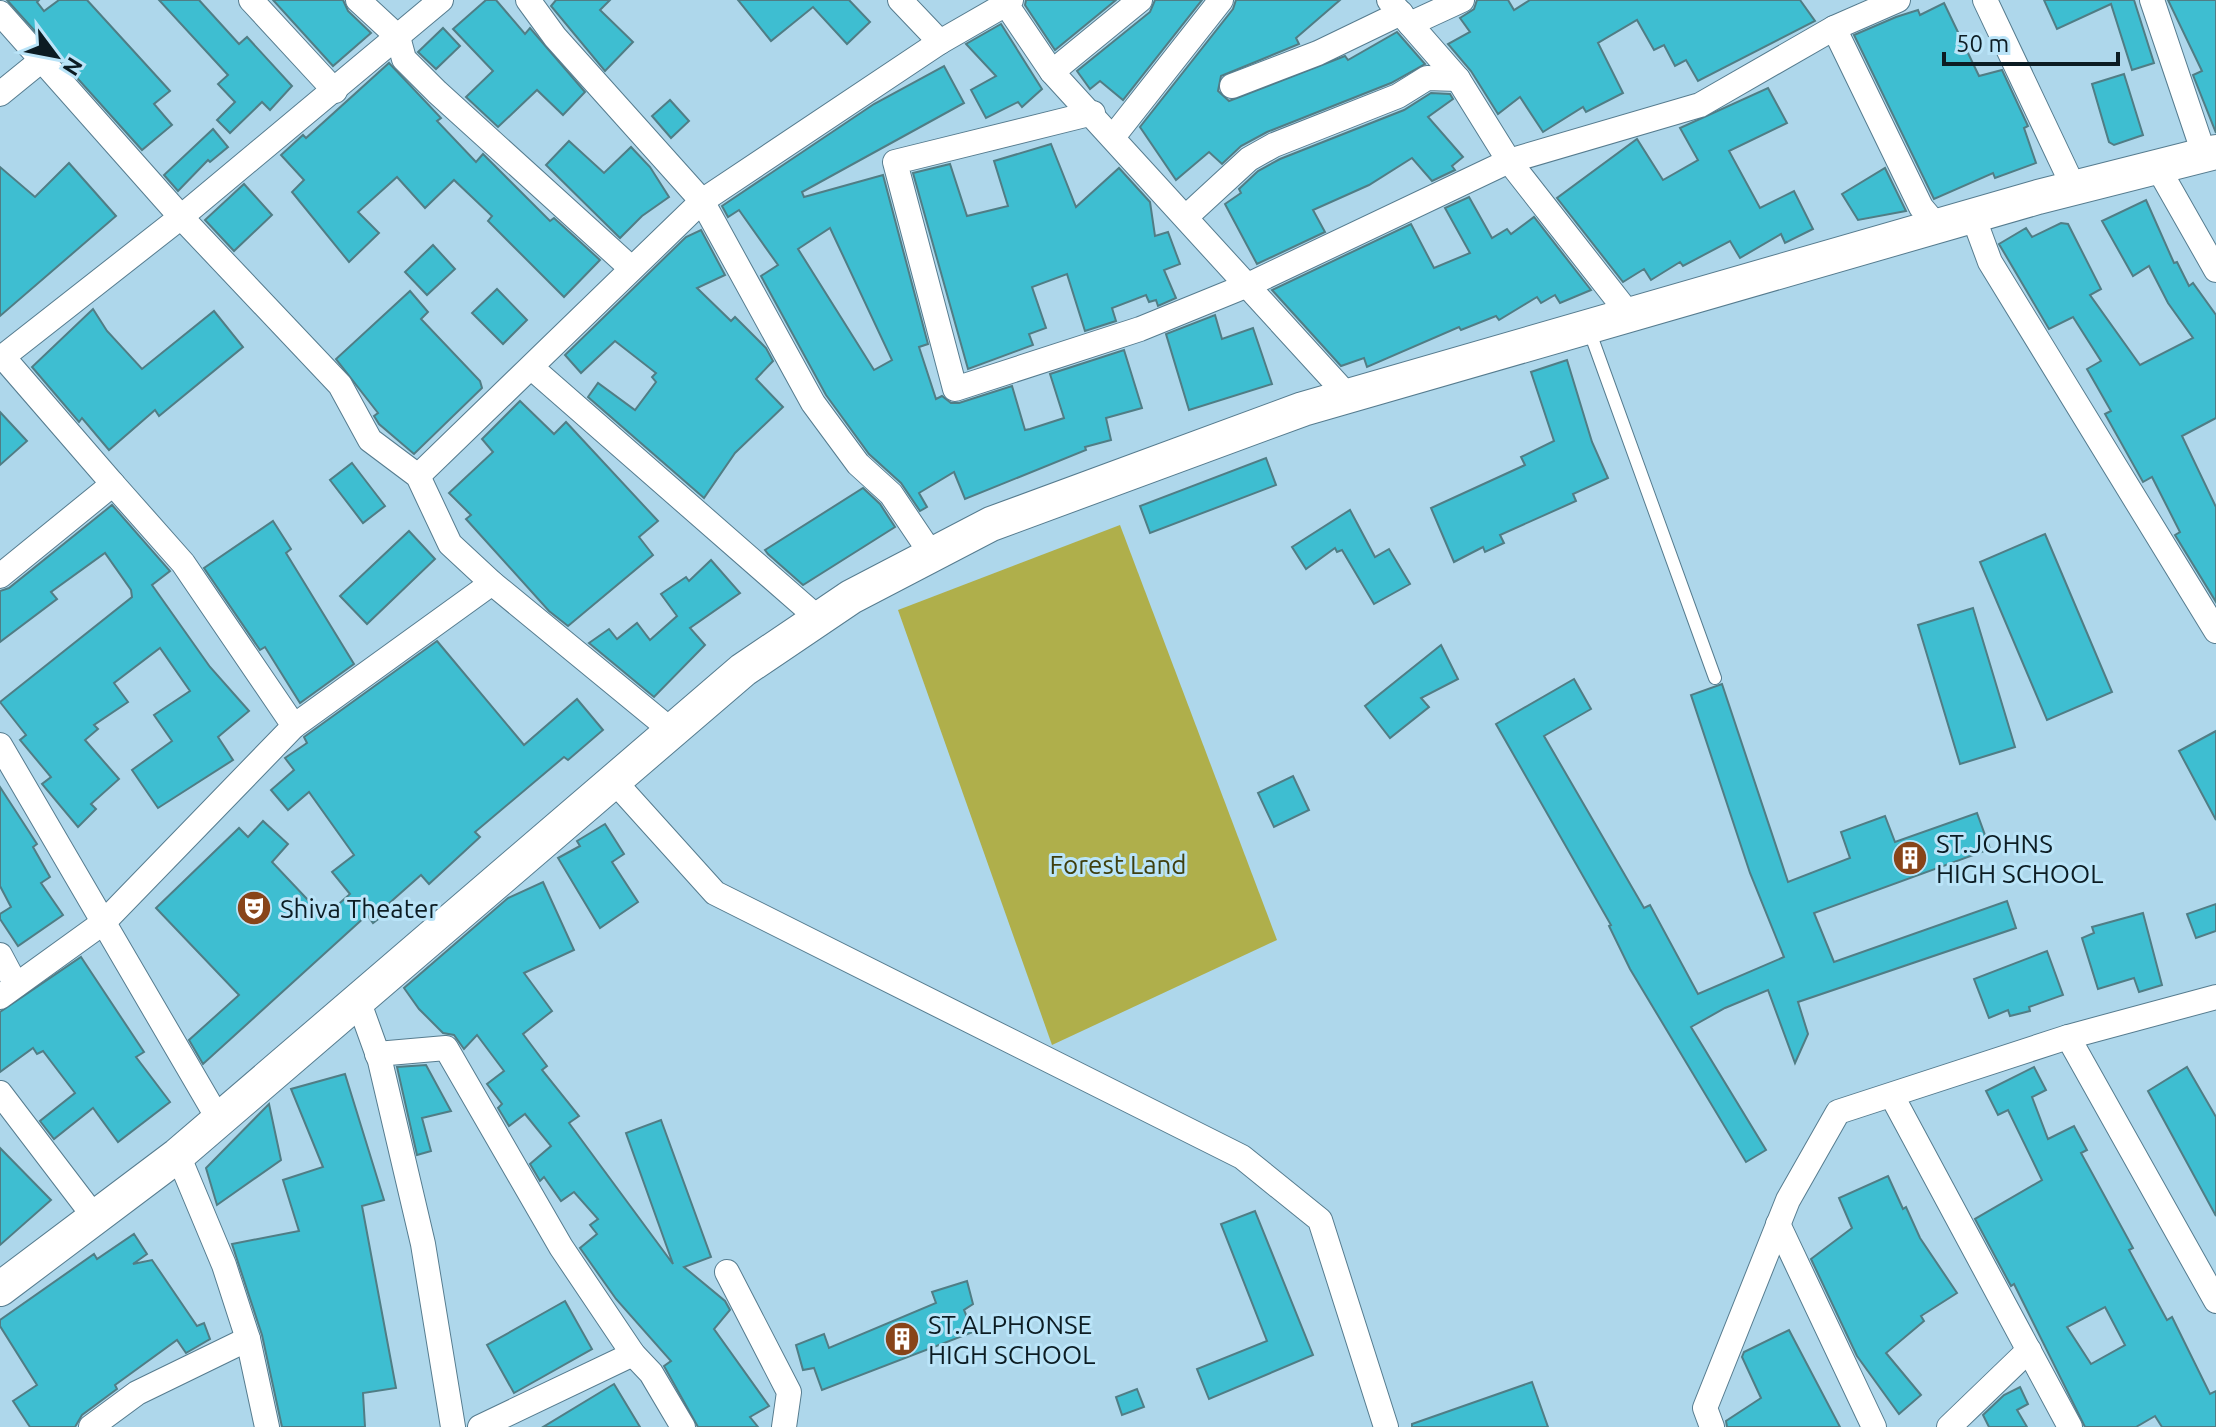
<svg xmlns="http://www.w3.org/2000/svg" width="2216" height="1427" viewBox="0 0 2216 1427" font-family="Ubuntu,sans-serif">
	<style>
		.green { fill: #afaf4b }
		.building { fill: #3ebed1; stroke: #507d85; stroke-width: 2; fill-rule: evenodd }
		.lines { fill: none; stroke-linecap: round; stroke-linejoin: round }
		.lane-casing { stroke: #567c8f; stroke-width: 14 }
		.street-casing { stroke: #567c8f; stroke-width: 26 }
		.secondary-casing { stroke: #567c8f; stroke-width: 36 }
		.lane { stroke: #fff; stroke-width: 12 }
		.street { stroke: #fff; stroke-width: 24 }
		.secondary { stroke: #fff; stroke-width: 34 }
		.labels { text-anchor: middle; dominant-baseline: central; stroke-width: 6; stroke-linejoin: round; paint-order: stroke }
		.poi-label { font-size: 26px; fill: #0c1c23; stroke: #bae4f8; text-anchor: start }
		.park-label { font-size: 26px; fill: #3f3f0e; stroke: #bae4f8 }
	</style>
	<rect width="100%" height="100%" fill="#aed7eb"/>
	<path class="green" d="M1120,525L1277,940L1052,1045L898,610Z"/>
	<g class="building">
		<path d="M7,0H39L37,2L44,11L59,0H87L170,91L154,104L172,125L142,150Z"/>
		<path d="M159,0H199L239,44L247,37L292,86L270,110L262,102L230,133L217,120L235,102L218,84L228,75Z"/>
		<path d="M273,0H343L348,11L371,33L333,66Z"/>
		<path d="M486,0H496L525,34L530,28L585,92L563,115L537,90L498,127L466,97L493,71L453,29Z"/>
		<path d="M556,0H610L600,10L633,42L605,71L551,6Z"/>
		<path d="M738,0H849L870,22L847,44L813,7L771,41Z"/>
		<path d="M1026,0H1116L1055,50L1025,5Z"/>
		<path d="M1155,0H1202L1123,100L1100,81L1090,89L1077,71L1150,12Z"/>
		<path d="M1236,0H1340L1296,38L1299,44L1221,76L1218,91L1229,101L1345,56L1348,60L1397,32L1425,64L1391,83L1267,132L1241,146L1222,164L1209,152L1176,180L1140,127L1233,9Z"/>
		<path d="M1477,0H1508L1514,10L1530,0H1800L1815,21L1698,81L1686,60L1675,66L1664,45L1654,50L1637,20L1598,43L1623,93L1586,112L1583,107L1543,132L1520,97L1498,114L1471,71L1448,44L1470,32L1460,18L1474,9Z"/>
		<path d="M2044,0H2134L2154,63L2132,70L2111,4L2057,29Z"/>
		<path d="M2168,0H2216V133L2193,75L2202,71Z"/>
		<path d="M1944,3L1979,76L2002,70L2028,126L2024,128L2036,163L1995,178L1993,173L1934,199L1854,35L1896,17L1918,10L1920,15Z"/>
		<path d="M1001,24L1042,89L1022,107L1018,102L986,118L971,90L996,76L966,44Z"/>
		<path d="M443,28L460,46L436,69L418,52Z"/>
		<path d="M389,63L441,118L437,121L476,162L483,154L550,221L554,218L600,260L564,297L488,221L492,216L454,180L425,208L397,177L358,212L379,233L349,262L292,192L304,180L281,155L303,135L306,138Z"/>
		<path d="M944,66L964,103L802,192L804,197L883,175L928,344L919,347L936,399L942,396L951,403H959L1012,386L1025,430L1030,429L1064,418L1050,374L1124,350L1142,408L1106,418L1111,440L1085,447L1086,450L965,499L954,472L919,493L927,507L920,511L901,483L869,454L826,395L761,276L778,265L739,210L728,217L722,206L874,104ZM830,228L892,360L874,370L798,249Z"/>
		<path d="M2124,74L2143,135L2114,145L2109,142L2092,84Z"/>
		<path d="M1768,88L1787,123L1729,151L1760,208L1794,191L1813,229L1785,243L1781,234L1740,258L1730,241L1683,266L1680,262L1651,280L1644,269L1623,282L1557,198L1637,139L1663,180L1698,160L1680,128Z"/>
		<path d="M1431,93L1450,94L1453,99L1428,117L1463,157L1452,166L1455,170L1432,181L1412,158L1369,185L1313,210L1325,232L1257,264L1225,204L1241,193L1239,189L1258,171L1280,159L1404,110Z"/>
		<path d="M670,100L689,121L671,138L652,116Z"/>
		<path d="M213,129L228,147L210,162L208,160L178,191L164,175Z"/>
		<path d="M569,141L604,173L631,147L650,167L669,197L642,216L620,238L546,165Z"/>
		<path d="M1051,144L1076,207L1119,168L1150,202L1155,236L1168,232L1180,264L1164,270L1176,298L1158,306L1156,300L1149,302L1146,295L1112,308L1116,321L1085,331L1067,274L1032,287L1046,328L1029,334L1033,345L968,369L913,173L950,164L967,216L1008,206L994,161Z"/>
		<path d="M69,163L116,216L0,316V167L35,197Z"/>
		<path d="M1885,168L1906,211L1858,220L1842,194Z"/>
		<path d="M244,184L272,215L234,251L205,220Z"/>
		<path d="M1469,197L1492,238L1507,229L1511,234L1534,217L1591,290L1560,303L1555,295L1541,303L1537,297L1499,320L1496,316L1461,330L1459,327L1367,367L1364,358L1341,366L1272,290L1411,224L1434,268L1470,253L1445,208Z"/>
		<path d="M2146,200L2174,263L2177,262L2189,286L2193,283L2216,315V418L2182,436L2216,507V602L2175,535L2180,532L2152,477L2143,482L2105,414L2111,411L2087,369L2101,361L2073,317L2049,329L1999,244L2026,228L2032,237L2061,223L2068,224L2101,289L2090,295L2140,365L2193,338L2168,303L2149,266L2133,276L2102,221Z"/>
		<path d="M701,230L725,275L697,288L731,321L735,317L766,348L773,361L756,379L783,407L735,453L704,498L588,397L598,383L635,410L656,382L652,377L656,373L615,341L581,373L565,355L686,237Z"/>
		<path d="M433,245L455,269L427,295L405,272Z"/>
		<path d="M497,289L527,320L503,344L472,313Z"/>
		<path d="M410,291L428,312L421,319L480,381L482,388L414,454L379,424L374,416L378,413L336,359Z"/>
		<path d="M93,309L107,331L142,369L214,311L243,347L159,416L155,410L109,450L82,418L79,422L32,367Z"/>
		<path d="M1215,315L1222,339L1253,328L1272,384L1189,410L1166,334Z"/>
		<path d="M1567,360L1592,442L1608,478L1573,494L1576,501L1500,535L1504,543L1485,552L1483,547L1454,562L1431,508L1525,465L1521,457L1554,441L1531,372Z"/>
		<path d="M520,401L554,434L566,422L658,521L639,537L653,555L568,626L549,611L466,519L471,515L449,493L493,452L482,439Z"/>
		<path d="M0,412L27,441L0,465Z"/>
		<path d="M1266,458L1276,485L1150,533L1140,506Z"/>
		<path d="M352,463L385,506L363,523L330,480Z"/>
		<path d="M863,488L880,504L895,527L803,585L768,554L765,550Z"/>
		<path d="M112,505L170,571L152,585L210,667L249,711L218,737L233,760L158,808L132,770L172,741L154,715L190,691L160,648L114,683L128,702L94,725L98,729L85,740L119,779L91,804L96,809L78,827L42,784L51,777L20,740L26,735L0,702L132,597L131,590L105,553L51,592L57,599L0,642V591L9,588Z"/>
		<path d="M1350,510L1375,557L1389,549L1410,584L1374,604L1342,550L1337,552L1335,548L1306,569L1292,547Z"/>
		<path d="M273,521L291,549L286,553L354,664L300,703L265,647L260,650L204,568Z"/>
		<path d="M409,531L435,559L367,624L340,596Z"/>
		<path d="M2045,534L2112,692L2047,720L1980,562Z"/>
		<path d="M711,560L740,593L690,628L705,645L654,697L589,643L609,629L617,639L637,623L650,640L677,616L661,594L686,577L689,581Z"/>
		<path d="M1973,608L2015,747L1960,764L1918,625Z"/>
		<path d="M437,641L524,745L577,699L603,730L568,760L564,757L475,832L480,837L429,884L421,875L386,906L390,910L373,923L367,915L203,1064L189,1040L239,995L156,908L239,828L248,837L263,821L288,844L272,862L324,917L350,894L332,872L354,855L309,792L288,810L271,790L294,770L285,758L307,743L304,737Z"/>
		<path d="M1441,645L1458,679L1421,698L1429,707L1390,738L1365,706Z"/>
		<path d="M1574,679L1591,709L1544,736L1644,908L1650,905L1698,994L1784,957L1750,873L1691,695L1722,684L1788,882L1850,858L1841,832L1885,816L1895,842L1977,813L1990,849L1814,913L1834,962L2007,901L2016,928L1798,1002L1808,1034L1795,1063L1768,990L1725,1008L1691,1027L1766,1150L1746,1162L1630,969L1609,926L1611,925L1496,724Z"/>
		<path d="M2216,731V820L2179,751Z"/>
		<path d="M1293,776L1309,810L1274,827L1258,793Z"/>
		<path d="M0,787L37,844L33,847L50,877L41,883L63,915L18,946L0,919V914L11,907L0,886Z"/>
		<path d="M605,824L624,854L612,862L638,902L600,928L558,858L580,846L577,841Z"/>
		<path d="M543,882L574,950L524,973L552,1011L523,1034L547,1066L542,1070L579,1116L569,1123L673,1264L626,1133L661,1120L711,1257L684,1267L725,1301L730,1310L714,1329L769,1406L750,1417L758,1427H698L664,1366L671,1361L616,1299L580,1248L597,1234L590,1225L598,1219L574,1192L561,1201L544,1177L540,1181L530,1164L551,1146L525,1114L509,1126L498,1108L502,1104L487,1084L504,1071L477,1035L464,1049L454,1035L443,1033L419,1009L404,988L508,898Z"/>
		<path d="M2216,904V931L2196,938L2187,914Z"/>
		<path d="M2143,913L2162,985L2139,992L2134,978L2098,989L2082,938L2094,933L2092,927Z"/>
		<path d="M2047,951L2063,995L2029,1007L2030,1011L2010,1016L2008,1010L1989,1018L1974,979Z"/>
		<path d="M81,957L144,1052L136,1057L170,1102L118,1142L93,1108L54,1139L40,1121L75,1093L43,1051L37,1054L33,1048L0,1072V1012Z"/>
		<path d="M426,1065L451,1111L422,1118L431,1151L417,1155L397,1067Z"/>
		<path d="M2034,1067L2046,1090L2032,1097L2048,1139L2074,1126L2087,1150L2081,1153L2133,1248L2129,1250L2167,1320L2172,1317L2210,1394L2216,1391V1427H2162L2155,1416L2136,1427H2085L2014,1284L2011,1286L1975,1219L2042,1180L2008,1110L1998,1115L1986,1091ZM2105,1307L2125,1345L2091,1364L2067,1327Z"/>
		<path d="M2187,1067L2216,1117V1216L2148,1091Z"/>
		<path d="M345,1074L384,1200L362,1206L396,1388L363,1393L365,1427H282L262,1335L232,1244L299,1231L283,1180L323,1167L291,1089Z"/>
		<path d="M269,1104L281,1160L217,1205L206,1168Z"/>
		<path d="M0,1148L51,1200L0,1245Z"/>
		<path d="M1888,1176L1903,1209L1906,1207L1920,1238L1957,1293L1921,1316L1924,1321L1886,1353L1921,1395L1899,1414L1857,1356L1811,1259L1852,1228L1839,1198Z"/>
		<path d="M1255,1211L1313,1355L1209,1399L1197,1369L1267,1341L1221,1224Z"/>
		<path d="M134,1234L147,1254L133,1264L152,1260L197,1326L204,1323L210,1339L186,1353L177,1340L115,1385L117,1389L82,1415L75,1427H30L13,1401L37,1385L0,1326V1320L94,1254L97,1259Z"/>
		<path d="M967,1281L973,1304L964,1310L973,1332L822,1390L814,1368L803,1370L796,1345L824,1334L829,1348L936,1303L932,1292Z"/>
		<path d="M565,1301L592,1349L514,1393L487,1345Z"/>
		<path d="M1789,1330L1840,1427H1727L1726,1421L1761,1398L1742,1357L1744,1352Z"/>
		<path d="M1532,1382L1548,1427H1412V1424Z"/>
		<path d="M614,1384L640,1427H543Z"/>
		<path d="M2020,1387L2028,1404L2017,1410L2027,1427H1989L1983,1415L2004,1395Z"/>
		<path d="M1137,1389L1144,1407L1122,1415L1116,1397Z"/>
	</g>
	<g class="lines">
		<g class="lane-casing">
			<path id="lane" d="M1588,327L1715,678"/>
		</g>
		<g class="street-casing">
			<g id="street">
				<path d="M251,0L335,91"/>
				<path d="M358,0L398,37L404,59L437,92L631,268"/>
				<path d="M528,0L555,37L702,201L813,403L858,464L891,494L932,555"/>
				<path d="M900,0L940,42"/>
				<path d="M1011,0L1006,4L1052,72L1348,396"/>
				<path d="M1389,0L1458,79L1509,161L1628,313"/>
				<path d="M1985,0L2074,188"/>
				<path d="M2152,0L2204,154"/>
				<path d="M0,13L181,217L340,385L370,440L418,476L450,544L492,583L672,731"/>
				<path d="M1410,24L1462,0"/>
				<path d="M1834,28L1921,207L1937,226"/>
				<path d="M1052,72L1140,0"/>
				<path d="M1232,86L1318,53L1401,13"/>
				<path d="M0,94L43,59"/>
				<path d="M1093,113L895,162L955,389L1140,329L1248,285L1509,161L1700,105L1834,28L1898,0"/>
				<path d="M1113,137L1221,0"/>
				<path d="M2158,168L2216,270"/>
				<path d="M1973,216L1990,262L2216,631"/>
				<path d="M1186,217L1249,159L1274,145L1398,96L1427,78L1458,79"/>
				<path d="M0,359L181,217L441,0"/>
				<path d="M532,368L819,619"/>
				<path d="M418,476L702,201L940,42L1006,4"/>
				<path d="M0,576L113,484L3,357"/>
				<path d="M294,726L492,583"/>
				<path d="M0,745L219,1120"/>
				<path d="M614,781L715,893L1242,1157L1320,1220L1386,1427"/>
				<path d="M0,955L16,985"/>
				<path d="M0,997L104,922L294,726L183,563L113,484"/>
				<path d="M358,1000L380,1061L423,1244L453,1427"/>
				<path d="M2068,1037L2216,1301"/>
				<path d="M377,1054L446,1048L561,1247L633,1354L651,1373L683,1427"/>
				<path d="M0,1093L96,1219"/>
				<path d="M1892,1096L2070,1427"/>
				<path d="M178,1155L224,1265L248,1339L267,1427"/>
				<path d="M1778,1224L1874,1427"/>
				<path d="M727,1272L789,1392L784,1427"/>
				<path d="M91,1427L137,1393L248,1339"/>
				<path d="M480,1427L633,1354"/>
				<path d="M1712,1427L1705,1408L1788,1200L1838,1112L2068,1037L2216,997"/>
				<path d="M1949,1427L2029,1350"/>
			</g>
		</g>
		<g class="secondary-casing">
			<path id="secondary" d="M0,1289L178,1155L743,670L851,597L991,524L1303,409L2038,197L2216,152"/>
		</g>
		<use href="#lane" class="lane"/>
		<use href="#street" class="street"/>
		<use href="#secondary" class="secondary"/>
	</g>
	<defs>
		<g id="building-disc" transform="scale(1.8)"><circle r="9.5" fill="#884419" stroke="#bae4f8"/><path d="M-4-6H4V6H1V3H-1V6H-4ZM-2.5-4.3h1.7v1.8h-1.7ZM.8-4.3h1.7v1.8H.8ZM-2.5-1h1.7V.8h-1.7ZM.8-1h1.7V.8H.8Z" fill="#fff"/></g>
		<g id="theatre-disc" transform="scale(1.8)"><circle r="9.5" fill="#884419" stroke="#bae4f8"/><path d="M-5-5.5Q0-4 5-5.5V0Q5 5 0 6Q-5 5-5 0ZM-3.3-2.5H-1v1.5H-3.3ZM1-2.5H3.3v1.5H1ZM-2.8 1Q0 5.5 2.8 1Z" fill="#fff"/></g>
	</defs>
	<g fill-rule="evenodd">
		<use href="#building-disc" x="1910" y="858"/>
		<use href="#theatre-disc" x="254" y="908"/>
		<use href="#building-disc" x="902" y="1339"/>
	</g>
	<g class="labels">
		<g class="poi-label">
			<text x="1936" y="843">ST.JOHNS<tspan x="1936" dy="30">HIGH SCHOOL</tspan></text>
			<text x="280" y="908">Shiva Theater</text>
			<text x="928" y="1324">ST.ALPHONSE<tspan x="928" dy="30">HIGH SCHOOL</tspan></text>
		</g>
		<g class="park-label">
			<text x="1118" y="864">Forest Land</text>
		</g>
	</g>
	<g transform="translate(56 56) rotate(122)" stroke="#bae4f8" stroke-width="6" paint-order="stroke">
	<path d="M0-6L14 30L0 20L-14 30Z" fill="#0c1c23"/>
	<text y="-12" font-size="22" font-weight="bold" text-anchor="middle" fill="#0c1c23">N</text>
	</g>
	<path d="M1944 52v12h174v-12" fill="none" stroke="#0c1c23" stroke-width="4"/>
	<text x="1956" y="52" font-size="24" fill="#0c1c23" stroke="#bae4f8" stroke-width="6" paint-order="stroke">50 m</text>
</svg>
